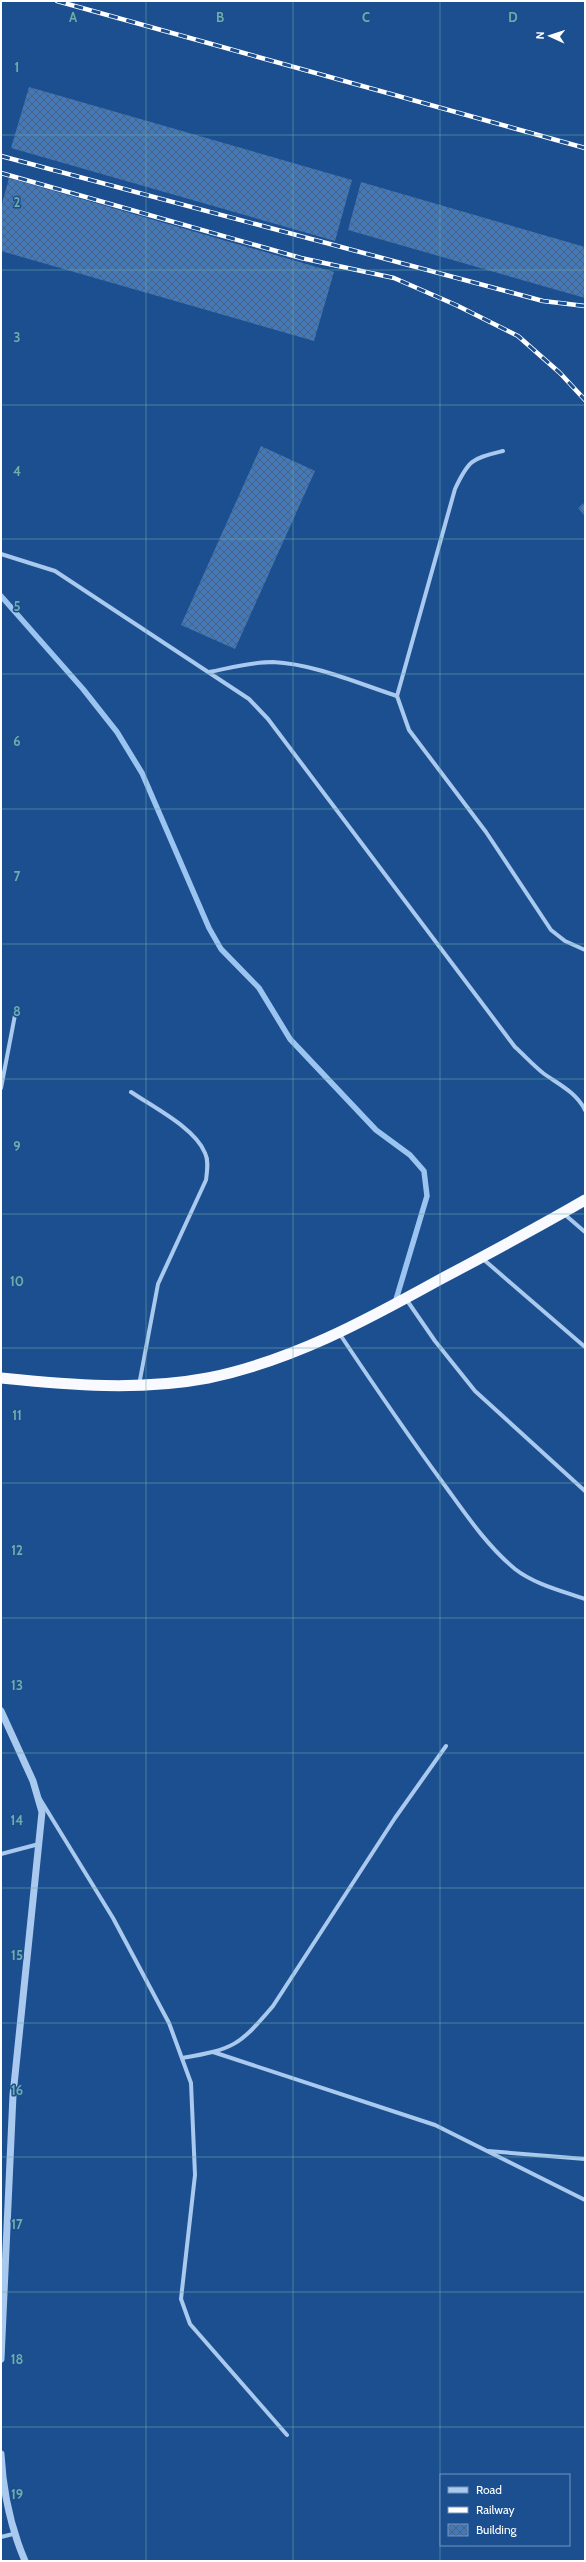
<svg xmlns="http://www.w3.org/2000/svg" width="586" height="2562" viewBox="0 0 586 2562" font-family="Cabin,sans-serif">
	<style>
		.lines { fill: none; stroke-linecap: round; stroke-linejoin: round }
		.stream { stroke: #9cc4f0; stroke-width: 5.5 }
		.building { fill: url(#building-cross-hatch) }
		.minor { stroke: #a9c9ee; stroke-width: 4 }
		.tertiary { stroke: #a9c9ee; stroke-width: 7 }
		.trunk { stroke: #f8faff; stroke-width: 11 }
		.rail-casing { stroke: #fff; stroke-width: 4.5 }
		.rail { stroke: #1b4f8f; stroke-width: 3; stroke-dasharray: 9; stroke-linecap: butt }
		.grid { fill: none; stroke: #6fada8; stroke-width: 1; stroke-opacity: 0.55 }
		.grid-label { font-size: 13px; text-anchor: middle; font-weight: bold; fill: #6fada8; stroke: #1b4f8f; stroke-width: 3; stroke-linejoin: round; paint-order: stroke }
	</style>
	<defs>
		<pattern id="building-cross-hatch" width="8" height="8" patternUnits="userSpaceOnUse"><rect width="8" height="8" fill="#4478b7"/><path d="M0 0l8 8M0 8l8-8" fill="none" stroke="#486282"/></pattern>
	</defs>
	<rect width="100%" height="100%" fill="#1b4f8f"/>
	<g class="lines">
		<path class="stream" d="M1,596L83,689L117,732L142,773L209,928L221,949L259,988L290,1039L376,1130L410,1155L424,1171L427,1196L395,1303"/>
	</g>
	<g class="building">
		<path d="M29,87L352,180L335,241L11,148Z"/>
		<path d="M9,178L334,272L314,341L1,251V207Z"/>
		<path d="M361,182L585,247V298L348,230Z"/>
		<path d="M261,446L315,471L235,649L181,625Z"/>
		<path d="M585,502V516L578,508Z"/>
	</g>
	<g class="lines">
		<g class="minor">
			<path d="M503,451C472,459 469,459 455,489L397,696L409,730L486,832L551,930L565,941L585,950"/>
			<path d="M1,554L55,571L249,699L268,719L515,1047C524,1055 533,1065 543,1073C558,1084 576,1092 585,1110"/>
			<path d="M209,672C230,668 251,662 273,662C314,664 357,683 397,696"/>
			<path d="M1,1088L15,1015"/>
			<path d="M131,1092C153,1107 195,1128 205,1153C209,1161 207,1171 206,1180L158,1284L139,1385"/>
			<path d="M563,1213L585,1232"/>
			<path d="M483,1259L585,1347"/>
			<path d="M406,1299L435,1341L475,1391L585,1491"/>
			<path d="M339,1333C373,1384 407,1434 443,1483C465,1513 486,1545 515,1569C534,1584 562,1591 585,1599"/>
			<path d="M40,1799L113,1918L169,2023L191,2083L195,2175L181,2299L190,2324L287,2435"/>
			<path d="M1,1854L39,1844"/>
			<path d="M213,2052L435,2125L585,2200"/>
			<path d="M182,2058C234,2049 239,2046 273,2006L395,1818L446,1746"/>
			<path d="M488,2151L585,2159"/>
			<path d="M1,2537L13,2534"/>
		</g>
		<g class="tertiary">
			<path d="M1,1711L33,1781L42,1812L13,2095L1,2359"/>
			<path d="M1,2454C3,2492 10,2526 25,2561"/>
		</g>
		<path class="trunk" d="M1,1378C70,1385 139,1391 208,1378C291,1361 365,1321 439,1280C488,1254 537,1228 585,1200"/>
		<g class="rail-casing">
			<g id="rail">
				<path d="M57,1L585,148"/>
				<path d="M1,156L543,301L585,306"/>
				<path d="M1,173L301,258L394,278L456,305L518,336L560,373L585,400"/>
			</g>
		</g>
		<use href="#rail" class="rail"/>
	</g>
	<path class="grid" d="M146,1V2561M293,1V2561M440,1V2561M1,135H585M1,270H585M1,405H585M1,539H585M1,674H585M1,809H585M1,944H585M1,1079H585M1,1214H585M1,1348H585M1,1483H585M1,1618H585M1,1753H585M1,1888H585M1,2023H585M1,2157H585M1,2292H585M1,2427H585"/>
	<g class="grid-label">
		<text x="73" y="22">A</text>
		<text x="220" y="22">B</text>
		<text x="366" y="22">C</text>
		<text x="513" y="22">D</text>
		<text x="17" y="72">1</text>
		<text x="17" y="207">2</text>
		<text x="17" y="342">3</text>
		<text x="17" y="476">4</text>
		<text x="17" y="611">5</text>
		<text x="17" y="746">6</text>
		<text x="17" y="881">7</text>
		<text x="17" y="1016">8</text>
		<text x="17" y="1151">9</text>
		<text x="17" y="1286">10</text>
		<text x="17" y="1420">11</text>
		<text x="17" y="1555">12</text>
		<text x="17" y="1690">13</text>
		<text x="17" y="1825">14</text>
		<text x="17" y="1960">15</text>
		<text x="17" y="2095">16</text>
		<text x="17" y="2229">17</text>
		<text x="17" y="2364">18</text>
		<text x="17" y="2499">19</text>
	</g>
	<rect width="586" height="2562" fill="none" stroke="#ffffff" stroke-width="4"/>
	<rect x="440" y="2474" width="130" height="72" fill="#1b4f8f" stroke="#7695bc"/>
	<rect x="448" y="2487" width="20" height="6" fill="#a9c9ee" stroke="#7695bc"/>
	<text x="476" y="2494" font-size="12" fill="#ffffff">Road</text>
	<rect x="448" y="2507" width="20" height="6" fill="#ffffff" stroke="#7695bc"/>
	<text x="476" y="2514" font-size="12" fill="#ffffff">Railway</text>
	<rect x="448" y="2524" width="20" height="12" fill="url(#building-cross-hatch)" stroke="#7695bc"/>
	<text x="476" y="2534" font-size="12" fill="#ffffff">Building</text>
	<g transform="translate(550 36) rotate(273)" stroke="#1b4f8f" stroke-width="3" paint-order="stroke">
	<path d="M0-3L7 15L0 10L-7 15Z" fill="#ffffff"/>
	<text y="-6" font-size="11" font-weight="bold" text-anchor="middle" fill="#ffffff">N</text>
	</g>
</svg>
